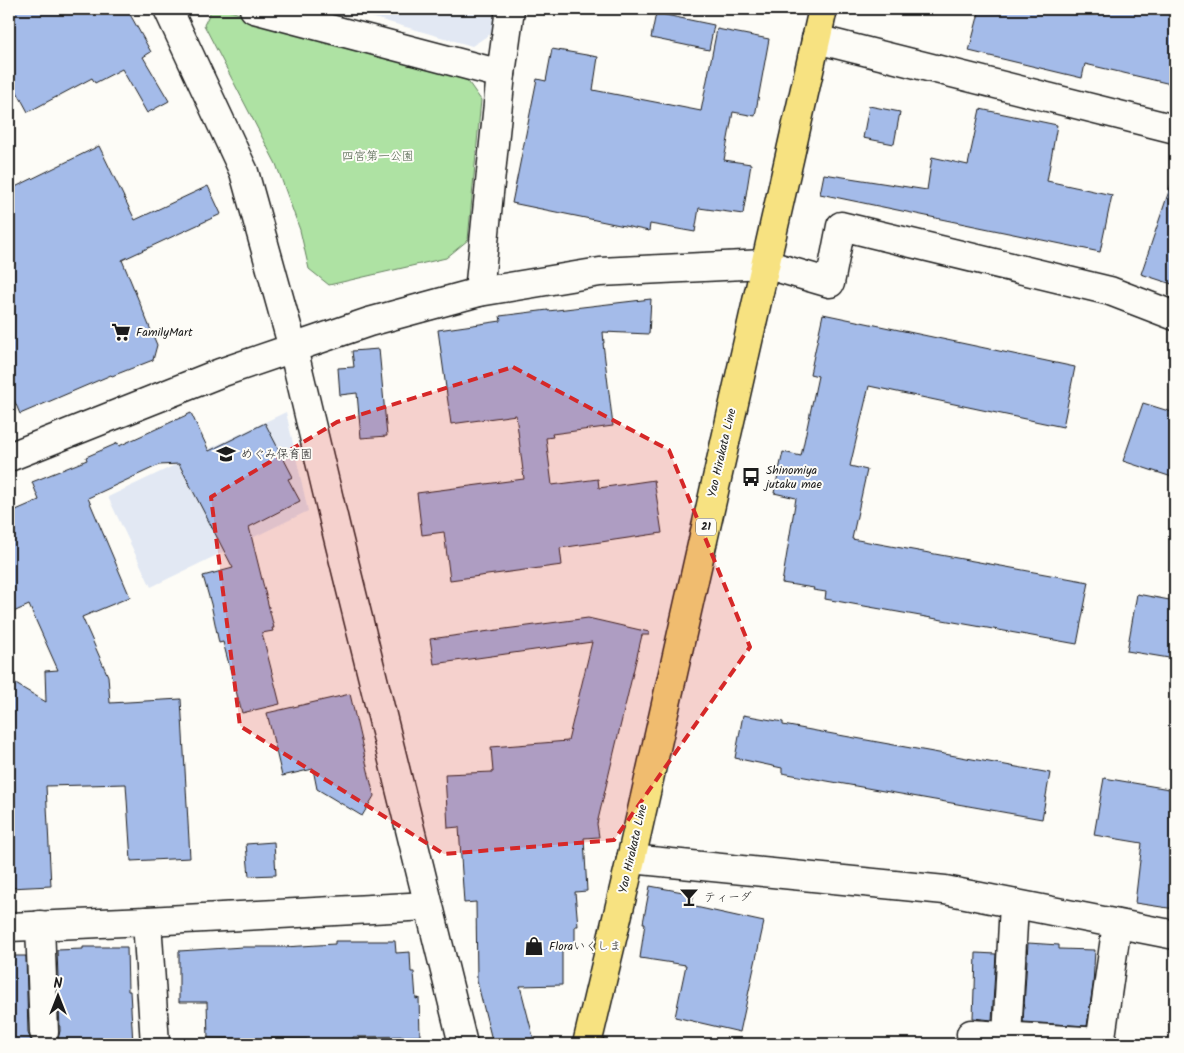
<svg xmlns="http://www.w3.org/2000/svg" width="1184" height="1053" viewBox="0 0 1184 1053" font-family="Kalam,'Klee One',sans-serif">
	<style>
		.built { fill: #e2e8f3 }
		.green { fill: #aee2a3; stroke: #657f60 }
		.building { fill: #a4bbe9; stroke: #1c1c1c }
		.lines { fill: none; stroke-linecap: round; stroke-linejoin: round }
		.minor-casing { stroke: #1c1c1c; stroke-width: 31 }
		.major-casing { stroke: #1c1c1c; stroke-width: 31 }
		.minor { stroke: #fdfcf7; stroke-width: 28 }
		.major { stroke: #f7e281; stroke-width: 28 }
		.marked { fill: #d62828; fill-opacity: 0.2; stroke: #d62828; stroke-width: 4; stroke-dasharray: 10 6; stroke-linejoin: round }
		.labels { text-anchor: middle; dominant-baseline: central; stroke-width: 4; stroke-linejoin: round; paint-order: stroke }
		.shield { fill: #fdfcf7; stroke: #605f5e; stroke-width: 1 }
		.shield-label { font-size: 11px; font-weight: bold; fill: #1c1c1c }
		.park-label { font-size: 12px; fill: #4f614b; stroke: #fdfcf7 }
		.poi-label { font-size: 12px; fill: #1c1c1c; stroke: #fdfcf7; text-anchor: start }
		.street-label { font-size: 12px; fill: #1c1c1c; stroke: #fdfcf7 }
	</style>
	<rect width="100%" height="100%" fill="#fdfcf7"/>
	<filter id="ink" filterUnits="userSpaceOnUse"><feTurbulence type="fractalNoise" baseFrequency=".02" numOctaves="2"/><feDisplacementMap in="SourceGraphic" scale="10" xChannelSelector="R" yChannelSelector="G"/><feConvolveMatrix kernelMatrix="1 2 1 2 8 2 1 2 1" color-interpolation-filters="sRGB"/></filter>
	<g filter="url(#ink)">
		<g class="built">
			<path d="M343,9H494L492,33L472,46Z"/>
			<path d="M286,412L308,511L151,587L108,497Z"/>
		</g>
		<path class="green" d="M212,9H223L467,80L481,100L468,240L446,258L329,285L309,269L300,230L276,164L204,25Z"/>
		<g class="building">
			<path d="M9,9H127L151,52L143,57L169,101L147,113L122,69L95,83L92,78L28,112L9,77Z"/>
			<path d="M980,9H1175V85L1085,64L1082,78L969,51Z"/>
			<path d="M656,13L714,25L709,50L651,38Z"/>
			<path d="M717,29L769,39L755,116L733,112L724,160L751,164L743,214L699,208L695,232L650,224L649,231L512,203L537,79L546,81L552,49L598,57L593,90L701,111Z"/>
			<path d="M869,106L900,112L894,144L863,138Z"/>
			<path d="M980,109L1057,125L1047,181L1112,195L1100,252L820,194L824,174L927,190L932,157L968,165Z"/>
			<path d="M99,146L135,220L208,186L221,214L122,260L157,345L153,360L112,376L111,375L20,414L9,388V190Z"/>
			<path d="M1171,185L1175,186V285L1141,274Z"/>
			<path d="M651,299L649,334L603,332L604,343H603L613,426L552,434L553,437L546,438L552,485L598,479L599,488L654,480L662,533L560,548L562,565L450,580L444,532L422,535L417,493L524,479L516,415L451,424L438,330L501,321L500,316L548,310V311Z"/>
			<path d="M823,314L1075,367L1063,427L869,386L850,466L867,470L852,539L1089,582L1077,644L825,599L826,592L813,590L814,588L782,583L796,498L774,493L783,452L801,456L818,376L810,374Z"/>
			<path d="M379,349L387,436L361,438L357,393L340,395L338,368L354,367L352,351Z"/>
			<path d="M1143,403L1175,413V478L1123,461Z"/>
			<path d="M191,413L209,451L265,423L293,477L288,479L300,501L249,527L274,628H272L273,631L262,633L280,704L242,713L223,642L219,643L211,604L203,576L233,568L179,464L159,465L88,498L130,597L82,617L108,676L110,703L181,699L190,858L131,861L126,784L46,786L51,886L9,888V680L46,702L45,671L58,670L29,605L9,614V513L39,500L32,482L87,460L86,457L118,443L119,446Z"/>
			<path d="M1137,594L1175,601V659L1127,651Z"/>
			<path d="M588,618L649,632V635H642L597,824L599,837L584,838L587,891L575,892L578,926H575V945H562V985L520,986L535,1044H493L477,981L476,902L464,903L459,827L448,828L445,774L493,772L491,747L568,741L592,642L434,664L430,639Z"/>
			<path d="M350,694L374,796L362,816L317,789L313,769L282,776L267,713Z"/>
			<path d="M743,715L783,722V725L1050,773L1042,819L782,773V768L735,758Z"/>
			<path d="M1104,778L1175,790V909L1135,903L1142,843L1094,835Z"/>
			<path d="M274,842L276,875L249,876L246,844Z"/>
			<path d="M650,886L694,894L691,906L764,922L740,1032L675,1017L686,965L640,958L645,923H643Z"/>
			<path d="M335,941H395L396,953L410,952L411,972H414L416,999L419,998L420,1036L353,1037V1039L307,1040V1039L208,1038L207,1002H179V951L243,947H284L335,944Z"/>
			<path d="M1028,943L1059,945V949L1095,950L1093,985L1087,1026L1023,1022Z"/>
			<path d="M83,947H127L128,991H130L133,1044H53L58,1039L60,1031L57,950L83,949Z"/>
			<path d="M976,953L996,954L992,1020L973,1018L974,989H975Z"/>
			<path d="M9,956H26L28,1033L31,1040L35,1044H9Z"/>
		</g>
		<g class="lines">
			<g class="minor-casing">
				<g id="minor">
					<path d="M254,9L501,74"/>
					<path d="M816,39L1175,129"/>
					<path d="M479,292L501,74L510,9"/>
					<path d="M9,457L220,373L293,348L244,172L168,9"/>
					<path d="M631,859L945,890L1175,935"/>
					<path d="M147,921L155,1044"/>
					<path d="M40,925L44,1032"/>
					<path d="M9,927L147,921L428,906"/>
					<path d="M971,1034L1100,1042"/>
					<path d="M1007,1037L1014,904"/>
					<path d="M463,1044L336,529L293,348L369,322L479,292L600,272L765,264L830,283L841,226L1110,291L1175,316"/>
					<path d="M1100,1044L1117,924"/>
				</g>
			</g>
			<g class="major-casing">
				<path id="major" d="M587,1044L631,859L823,9"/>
			</g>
			<use href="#minor" class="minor"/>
			<use href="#major" class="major"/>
		</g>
	</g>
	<path class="marked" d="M513,367L669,450L750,647L614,840L444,854L240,726L211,497L337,422Z"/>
	<defs>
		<g id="supermarket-bare" transform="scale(1.5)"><path d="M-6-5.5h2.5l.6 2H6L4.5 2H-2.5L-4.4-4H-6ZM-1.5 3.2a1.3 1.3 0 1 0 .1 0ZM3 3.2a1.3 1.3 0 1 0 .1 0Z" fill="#1c1c1c" stroke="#fdfcf7" stroke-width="2.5" paint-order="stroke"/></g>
		<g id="school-bare" transform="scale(1.5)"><path d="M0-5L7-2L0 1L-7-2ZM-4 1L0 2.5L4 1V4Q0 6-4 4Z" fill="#1c1c1c" stroke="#fdfcf7" stroke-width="2.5" paint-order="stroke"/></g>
		<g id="bus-bare" transform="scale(1.5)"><path d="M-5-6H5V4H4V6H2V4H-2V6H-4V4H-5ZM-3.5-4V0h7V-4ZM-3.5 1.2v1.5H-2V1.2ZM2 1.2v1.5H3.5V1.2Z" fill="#1c1c1c" stroke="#fdfcf7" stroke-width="2.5" paint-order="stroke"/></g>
		<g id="bar-bare" transform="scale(1.5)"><path d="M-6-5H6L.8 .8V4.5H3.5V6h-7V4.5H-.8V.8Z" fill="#1c1c1c" stroke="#fdfcf7" stroke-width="2.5" paint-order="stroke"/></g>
		<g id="shop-bare" transform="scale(1.5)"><path d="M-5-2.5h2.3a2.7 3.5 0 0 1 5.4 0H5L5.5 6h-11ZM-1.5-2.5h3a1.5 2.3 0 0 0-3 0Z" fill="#1c1c1c" stroke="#fdfcf7" stroke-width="2.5" paint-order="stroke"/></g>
	</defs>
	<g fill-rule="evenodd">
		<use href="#supermarket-bare" x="121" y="332"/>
		<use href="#school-bare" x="226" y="454"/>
		<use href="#bus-bare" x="751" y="477"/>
		<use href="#bar-bare" x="689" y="897"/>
		<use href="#shop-bare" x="534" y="946"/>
	</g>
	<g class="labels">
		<rect class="shield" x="696" y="518.5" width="20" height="17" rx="4"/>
		<g class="shield-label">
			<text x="706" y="527">21</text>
		</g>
		<g class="park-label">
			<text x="378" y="156">四宮第一公園</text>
		</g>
		<g class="poi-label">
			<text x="136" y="332">FamilyMart</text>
			<text x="241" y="454">めぐみ保育園</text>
			<text x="766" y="470">Shinomiya<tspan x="766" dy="14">jutaku mae</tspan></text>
			<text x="704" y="897">ティーダ</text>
			<text x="549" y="946">Floraいくしま</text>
		</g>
		<g class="street-label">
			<text transform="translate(722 453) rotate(-77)">Yao Hirakata Line</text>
			<text transform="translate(633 849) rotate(-77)">Yao Hirakata Line</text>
		</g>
	</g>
	<rect width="1184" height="1053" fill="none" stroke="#fdfcf7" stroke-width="30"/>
	<rect x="15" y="15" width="1154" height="1023" fill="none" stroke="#1c1c1c" stroke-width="2" filter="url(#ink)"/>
	<g transform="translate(58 996)" stroke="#fdfcf7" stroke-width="4" paint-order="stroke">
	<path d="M0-4L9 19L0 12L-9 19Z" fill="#1c1c1c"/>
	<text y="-8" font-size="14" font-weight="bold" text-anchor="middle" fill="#1c1c1c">N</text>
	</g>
</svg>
